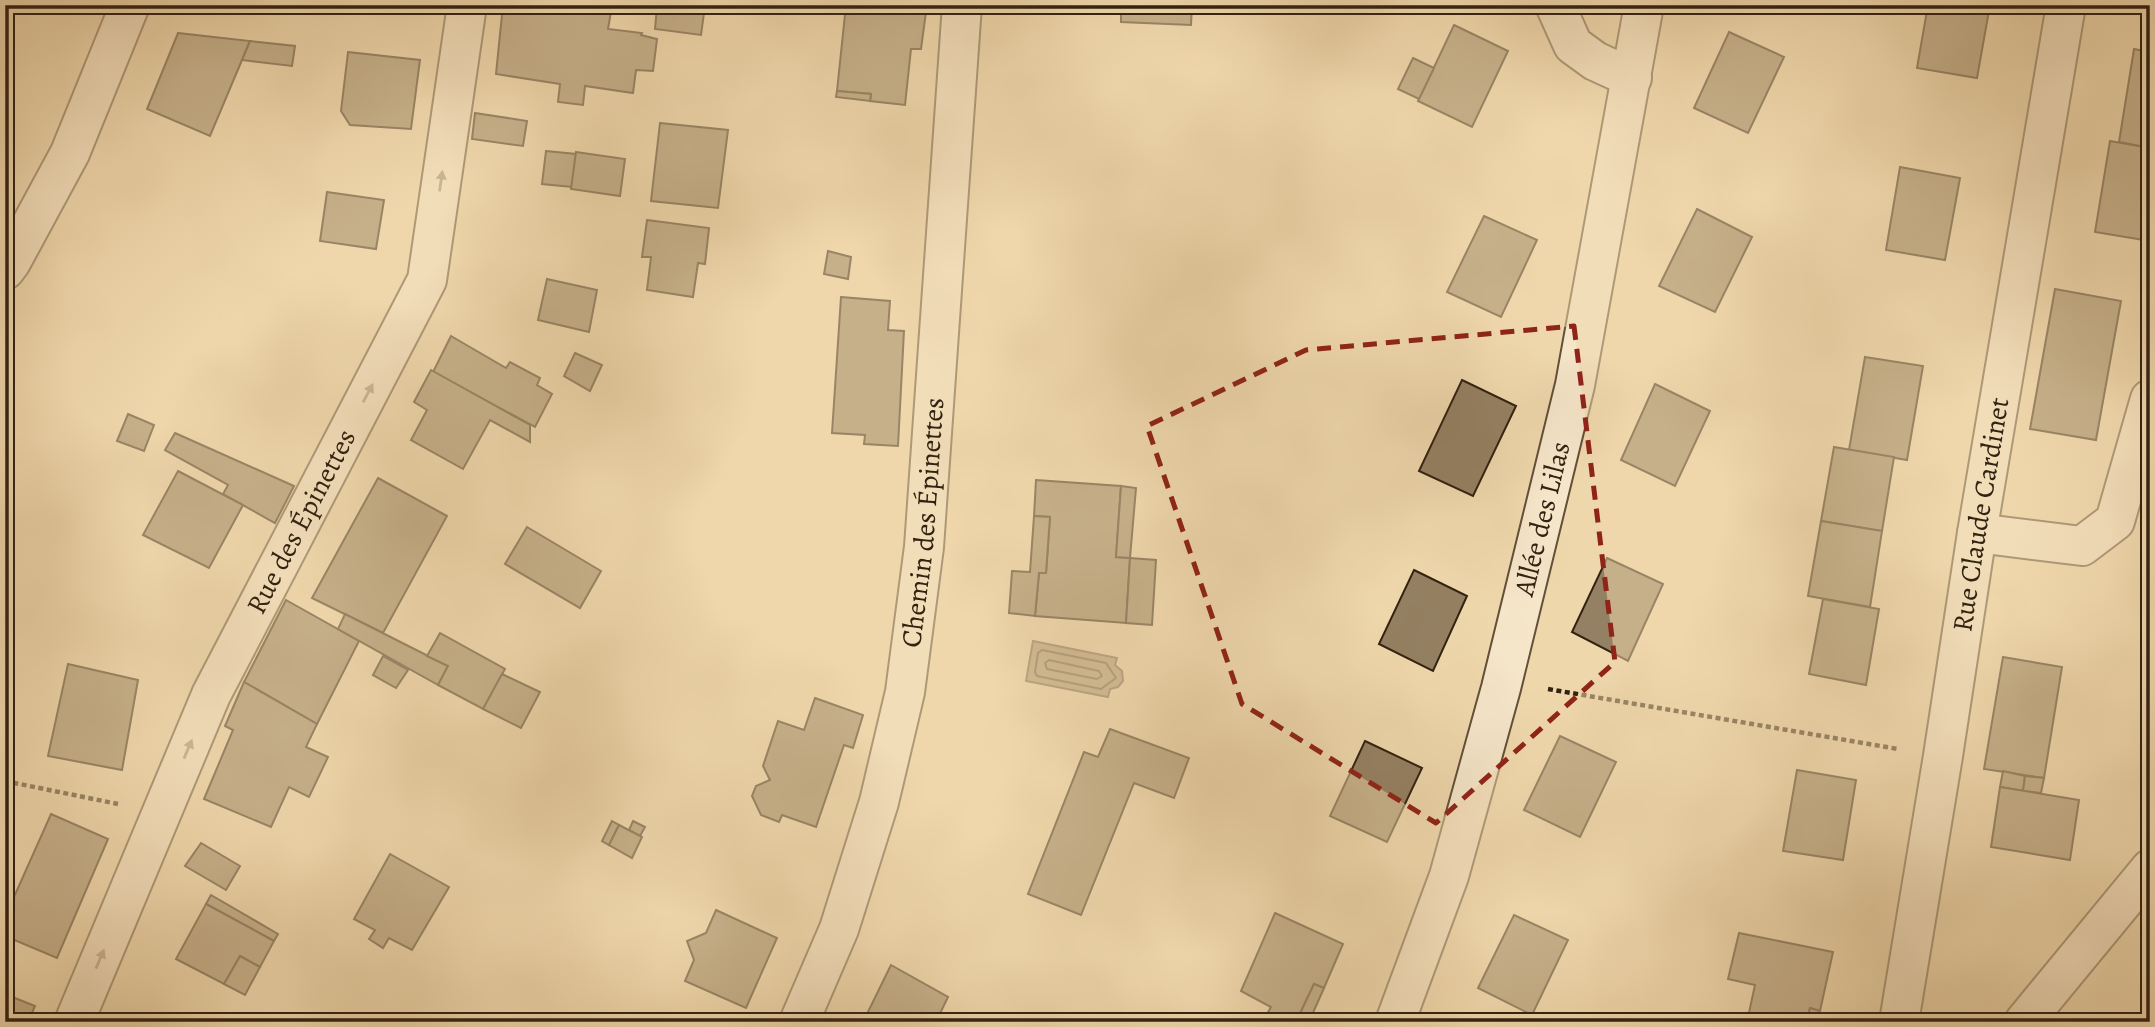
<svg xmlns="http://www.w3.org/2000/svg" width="2155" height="1027" viewBox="0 0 2155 1027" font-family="Alegreya,serif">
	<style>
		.water { fill: #af9977; stroke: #7d694e; stroke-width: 2 }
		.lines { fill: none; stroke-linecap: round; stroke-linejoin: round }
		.shore { stroke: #705e44; stroke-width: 2 }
		.building { fill: #948062; stroke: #322211; stroke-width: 2 }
		.minor-casing { stroke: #614f38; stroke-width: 42 }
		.path { stroke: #322211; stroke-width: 4.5; stroke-dasharray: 5 3.5; stroke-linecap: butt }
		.minor { stroke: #f5e5c9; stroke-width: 38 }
		.oneway { fill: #9d8d76 }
		.marked { fill: none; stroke: #8f2418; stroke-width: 5; stroke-dasharray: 14 9; stroke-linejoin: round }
		.labels { text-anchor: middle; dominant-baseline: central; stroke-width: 7; stroke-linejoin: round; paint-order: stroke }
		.street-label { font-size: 28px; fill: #322211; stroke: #f5e5c9 }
	</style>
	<rect width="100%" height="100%" fill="#efd7ac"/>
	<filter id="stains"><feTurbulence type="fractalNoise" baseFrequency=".00286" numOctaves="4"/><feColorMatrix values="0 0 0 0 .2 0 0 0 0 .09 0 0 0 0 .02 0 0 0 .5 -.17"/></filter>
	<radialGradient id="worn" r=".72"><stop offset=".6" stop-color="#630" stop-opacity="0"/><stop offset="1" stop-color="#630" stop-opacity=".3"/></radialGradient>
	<path class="water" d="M1033,641L1117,658L1115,665L1122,671L1123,681L1118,687L1110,689L1108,697L1026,681Z"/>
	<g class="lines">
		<g class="shore">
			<path d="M1042,650L1106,663L1116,678L1101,689L1037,676L1035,672L1038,653Z"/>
			<path d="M1049,660L1099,671L1102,676L1097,679L1047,669L1045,663Z"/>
		</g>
	</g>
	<g class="building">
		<path d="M503,5H599V11L611,12L608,29L642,33L641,35L657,39L653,71L636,70L633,93L585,86L583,105L558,102L560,84L496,74Z"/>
		<path d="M846,5H868L926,12L921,49H911L905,105L870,101L871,94L837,91Z"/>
		<path d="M1121,5H1192L1191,25L1121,22Z"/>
		<path d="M1928,5H1990L1977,78L1917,68Z"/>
		<path d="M2150,5V52L2142,51Z"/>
		<path d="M657,7L704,13L701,35L655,29Z"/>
		<path d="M1454,25L1508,51L1472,127L1418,101Z"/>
		<path d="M1729,32L1784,57L1748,133L1694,108Z"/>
		<path d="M178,33L250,41L210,136L147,109Z"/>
		<path d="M250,41L295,46L292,66L242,60Z"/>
		<path d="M2134,49L2150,52V148L2119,142Z"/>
		<path d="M348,52L420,60L411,129L350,125L341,111Z"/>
		<path d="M1413,58L1434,68L1419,99L1398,89Z"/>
		<path d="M837,91L871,94L870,101L836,97Z"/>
		<path d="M475,113L527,121L523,146L472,139Z"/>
		<path d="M660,123L728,130L718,208L651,201Z"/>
		<path d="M2110,141L2150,148V241L2095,232Z"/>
		<path d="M546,151L576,154L572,187L542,184Z"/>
		<path d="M576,152L625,159L620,196L571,189Z"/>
		<path d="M1900,167L1960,178L1945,260L1886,250Z"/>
		<path d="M327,192L384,200L376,249L320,241Z"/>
		<path d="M1697,209L1752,237L1715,312L1659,286Z"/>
		<path d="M1484,216L1537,240L1501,317L1447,292Z"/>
		<path d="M647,220L709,228L705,264L698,263L693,297L647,290L651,257H642Z"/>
		<path d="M828,251L851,257L848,279L824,274Z"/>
		<path d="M547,279L597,290L589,332L538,320Z"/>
		<path d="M2055,289L2121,301L2096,440L2030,429Z"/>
		<path d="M841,297L890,301L888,330L904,331L898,446L864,444L865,435L832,433Z"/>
		<path d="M451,336L506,368L510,362L540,378L537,385L552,394L535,427L433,372Z"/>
		<path d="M575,353L602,365L590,391L564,376Z"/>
		<path d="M1865,357L1923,366L1907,460L1849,450Z"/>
		<path d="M431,370L530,425V442L490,420L463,469L411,440L427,410L414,402Z"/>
		<path d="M1462,380L1516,406L1473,496L1419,471Z"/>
		<path d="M1655,384L1710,411L1675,486L1621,460Z"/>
		<path d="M128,414L154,425L144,451L117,441Z"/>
		<path d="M175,433L294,486L275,523L223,494L228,485L165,450Z"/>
		<path d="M1834,447L1894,457L1882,531L1821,521Z"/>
		<path d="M178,471L243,505L209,568L143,535Z"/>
		<path d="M378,478L447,516L383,633L312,598Z"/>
		<path d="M1036,480L1121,486L1116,557L1130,558L1126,623L1035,616L1039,573H1046L1050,517L1034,516Z"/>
		<path d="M1121,486L1136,488L1130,558L1116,557Z"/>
		<path d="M1034,516L1050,517L1046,573H1039L1035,616L1009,613L1012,571L1030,572Z"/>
		<path d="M1821,521L1882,531L1870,607L1808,596Z"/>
		<path d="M527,527L601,571L580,608L505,564Z"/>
		<path d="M1130,558L1156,560L1152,625L1126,623Z"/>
		<path d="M1607,558L1663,584L1628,661L1572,632Z"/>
		<path d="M1414,570L1467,596L1433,671L1379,644Z"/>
		<path d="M1823,599L1879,609L1866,685L1809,674Z"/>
		<path d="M286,600L359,641L317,724L244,682Z"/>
		<path d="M345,614L448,666L438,685L338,629Z"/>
		<path d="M440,633L505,669L483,709L438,685L448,666L427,656Z"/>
		<path d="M383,656L408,670L396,688L373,675Z"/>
		<path d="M2003,657L2062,667L2044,778L1984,769Z"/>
		<path d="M68,664L138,680L122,770L48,756Z"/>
		<path d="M502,674L540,692L521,728L483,709Z"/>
		<path d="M244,682L317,724L306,747L328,757L309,797L289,787L271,827L204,799L233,730L225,726Z"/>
		<path d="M815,698L863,715L853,748L844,745L816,827L782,815L779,822L761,815L752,796L756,786L770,780L763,766L778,721L804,730Z"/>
		<path d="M1110,729L1189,758L1174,798L1134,783L1081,915L1028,894L1084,752L1098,757Z"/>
		<path d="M1560,736L1616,762L1580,837L1524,810Z"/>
		<path d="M1365,741L1422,768L1387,842L1330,816Z"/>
		<path d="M1797,770L1856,780L1843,860L1783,851Z"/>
		<path d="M2003,771L2025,776L2023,791L2000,787Z"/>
		<path d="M2025,776L2044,778L2041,793L2023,791Z"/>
		<path d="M2000,787L2079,800L2070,860L1991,847Z"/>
		<path d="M51,814L108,839L57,958L5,936V903L10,906Z"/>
		<path d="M612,821L619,825L609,845L602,841Z"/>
		<path d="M633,821L645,827L640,836L629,830Z"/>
		<path d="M619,825L642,837L632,858L609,845Z"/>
		<path d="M201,843L240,866L226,890L185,866Z"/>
		<path d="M390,854L449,887L412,950L389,938L383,948L369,939L375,930L354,919Z"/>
		<path d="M211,895L278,934L274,941L206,904Z"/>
		<path d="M206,904L274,941L260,967L240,956L224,984L176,959Z"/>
		<path d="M716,910L777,938L746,1008L685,981L694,960L687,941L706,933Z"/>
		<path d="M1275,913L1343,944L1324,988L1314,984L1296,1022H1284L1267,1014L1271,1007L1241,991Z"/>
		<path d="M1514,915L1568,940L1532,1015L1478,988Z"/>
		<path d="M1739,933L1833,952L1820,1011L1810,1008L1807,1022H1747L1755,985L1728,979Z"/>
		<path d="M240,956L260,967L245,995L224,984Z"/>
		<path d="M891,965L948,997L936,1022H863Z"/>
		<path d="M1314,984L1324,988L1309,1022H1296Z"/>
		<path d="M5,994L35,1006L28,1022H5Z"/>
		<path d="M1810,1008L1820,1011L1818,1022H1807Z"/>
	</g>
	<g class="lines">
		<g class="minor-casing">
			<g id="minor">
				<path d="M1555,5L1573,45L1595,61L1632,78"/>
				<path d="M5,270L11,262L70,153L130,5"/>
				<path d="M1977,533L2082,546L2115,521L2150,399"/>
				<path id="s1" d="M74,1022L211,695L427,280L467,5"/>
				<path id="s2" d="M799,1022L839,929L879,802L905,692L924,547L962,5"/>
				<path id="s3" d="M1395,1022L1449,876L1501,688L1575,385L1644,5"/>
				<path id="s4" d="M1899,1022L1943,756L1977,533L2066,5"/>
				<path d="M2024,1022L2150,869"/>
			</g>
		</g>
		<g class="path">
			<path d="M1548,689L1898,749"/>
			<path d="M5,781L118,804"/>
		</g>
		<use href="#minor" class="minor"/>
	</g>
	<defs><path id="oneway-solid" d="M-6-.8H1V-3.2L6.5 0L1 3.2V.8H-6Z" transform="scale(1.75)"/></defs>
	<g class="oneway">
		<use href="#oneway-solid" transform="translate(441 181) rotate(-82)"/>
		<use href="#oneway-solid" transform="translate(368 393) rotate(-62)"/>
		<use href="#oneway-solid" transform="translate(188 749) rotate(-67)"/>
		<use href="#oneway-solid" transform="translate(100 959) rotate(-67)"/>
	</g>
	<path d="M0 0H2155V1027H0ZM1574,326L1615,662L1436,823L1242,704L1147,426L1306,350Z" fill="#efd7ac" fill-opacity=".55" fill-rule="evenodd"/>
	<path class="marked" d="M1574,326L1615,662L1436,823L1242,704L1147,426L1306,350Z"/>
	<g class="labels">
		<g class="street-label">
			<text stroke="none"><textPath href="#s4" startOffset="514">Rue Claude Cardinet</textPath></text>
			<text stroke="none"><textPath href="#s3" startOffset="525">Allée des Lilas</textPath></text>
			<text stroke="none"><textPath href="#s1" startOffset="550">Rue des Épinettes</textPath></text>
			<text stroke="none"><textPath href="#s2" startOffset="518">Chemin des Épinettes</textPath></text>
		</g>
	</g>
	<rect width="2155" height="1027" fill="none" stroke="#efd7ac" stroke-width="28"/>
	<rect x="7" y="7" width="2141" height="1013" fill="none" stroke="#322211" stroke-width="3.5"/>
	<rect x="14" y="14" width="2127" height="999" fill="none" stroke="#322211" stroke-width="2"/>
	<rect width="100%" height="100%" filter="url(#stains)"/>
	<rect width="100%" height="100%" fill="url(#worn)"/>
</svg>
